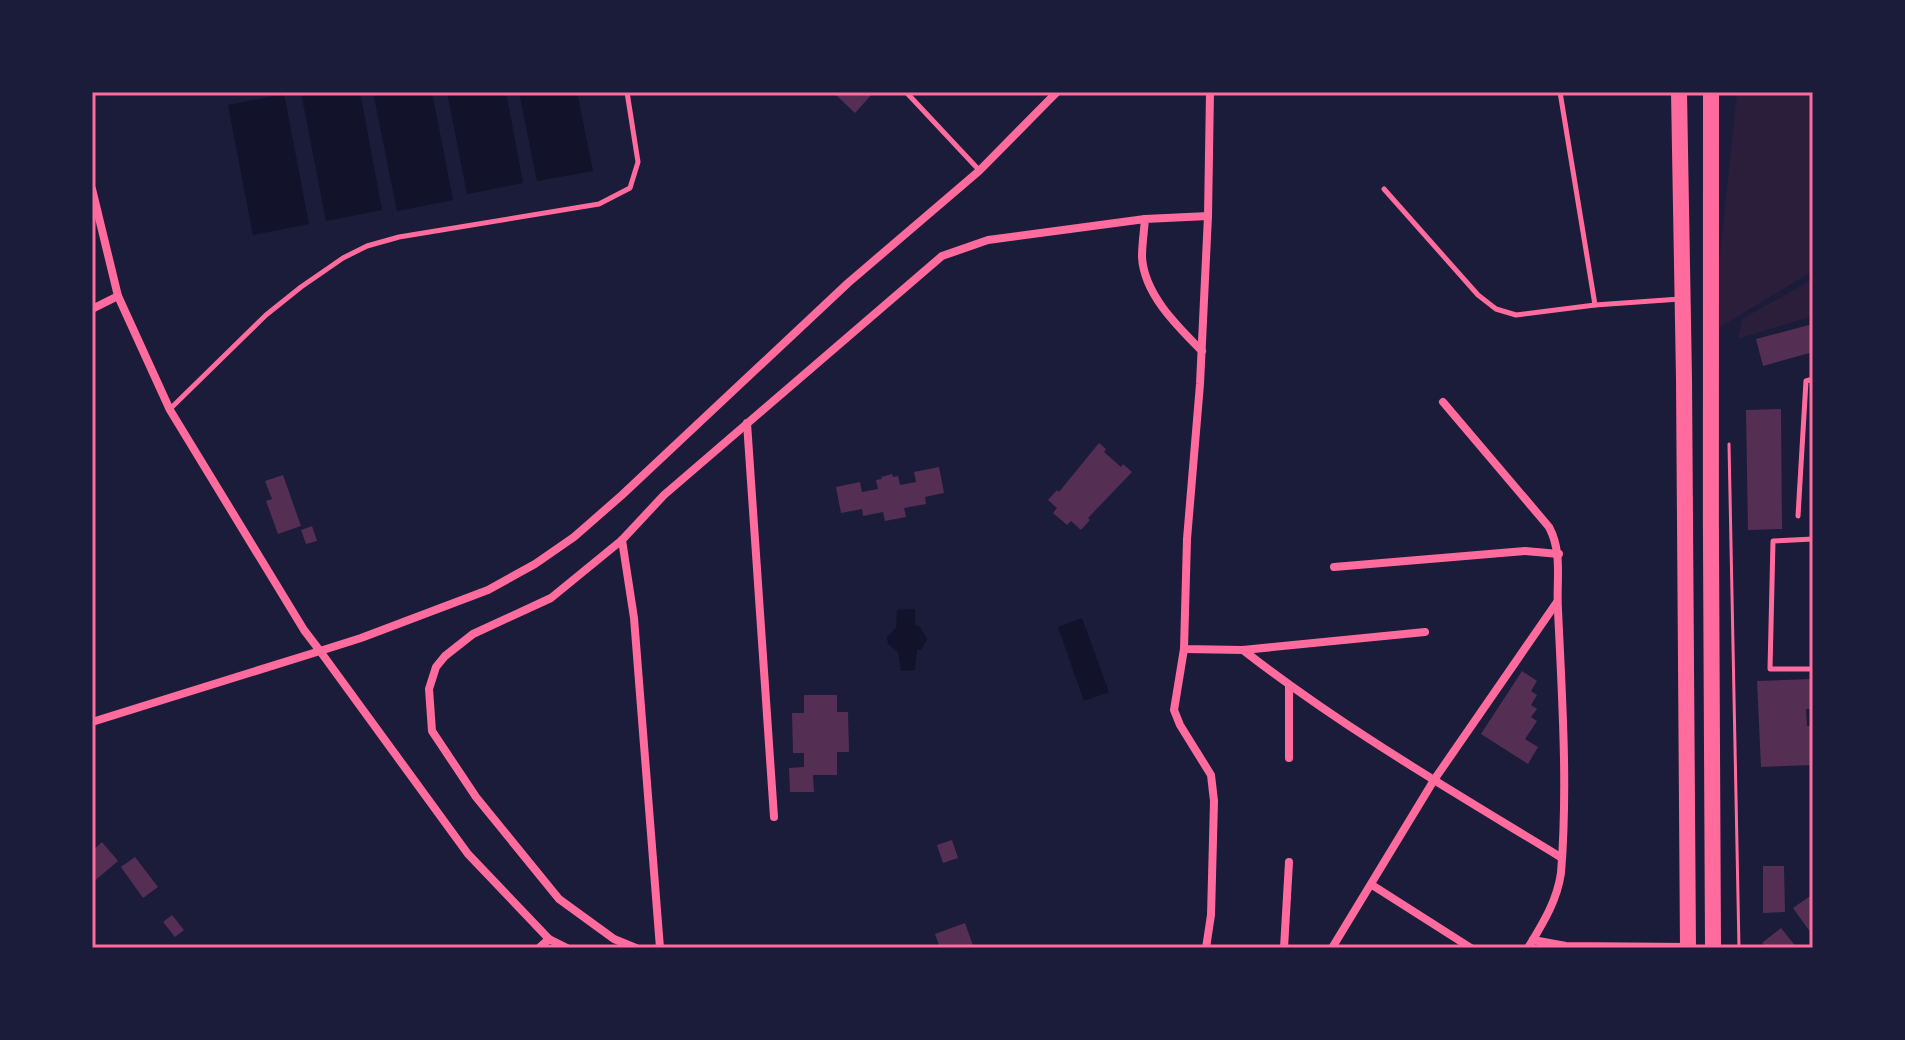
<svg xmlns="http://www.w3.org/2000/svg" width="1905" height="1040" viewBox="0 0 1905 1040" font-family="Overpass,sans-serif">
	<style>
		.green { fill: #2a1e3b }
		.water { fill: #12122b }
		.building { fill: #542f53 }
		.lines { fill: none; stroke-linecap: round; stroke-linejoin: round }
		.path { stroke: #ff6b9d; stroke-width: 3 }
		.service { stroke: #ff6b9d; stroke-width: 5 }
		.minor { stroke: #ff6b9d; stroke-width: 8 }
		.primary { stroke: #ff6b9d; stroke-width: 16 }
		.neatline { fill: none; stroke: #ff6b9d; stroke-width: 3 }
	</style>
	<rect width="100%" height="100%" fill="#1b1b3a"/>
	<g class="green">
		<path d="M1737,92H1813V271L1712,332Z"/>
		<path d="M1813,279V316L1738,339L1742,319Z"/>
	</g>
	<g class="water">
		<path d="M301,92H360L382,210L326,221Z"/>
		<path d="M373,92H432L453,200L397,211Z"/>
		<path d="M447,92H506L523,183L467,194Z"/>
		<path d="M519,92H577L593,171L537,181Z"/>
		<path d="M284,94L309,224L253,235L228,105Z"/>
		<path d="M915,609V625L920,627L927,639L921,650H917L915,670L901,671L898,652L888,644L887,636L896,628L897,610Z"/>
		<path d="M1082,618L1109,692L1084,701L1058,627Z"/>
	</g>
	<g class="building">
		<path d="M838,92H874L855,113L835,94Z"/>
		<path d="M1813,324V352L1763,366L1756,339Z"/>
		<path d="M1781,409L1782,529L1748,530L1746,410Z"/>
		<path d="M1099,443L1106,449L1104,452L1121,467L1123,464L1132,472L1088,518L1090,520L1081,530L1071,521L1067,525L1053,513L1057,508L1048,500L1057,490L1059,492Z"/>
		<path d="M939,467L944,493L925,497L926,504L904,508L906,517L885,521L883,512L863,516L862,509L841,513L836,487L860,482L862,492L878,489L876,480L882,479L881,477L892,474L893,477L898,476L900,485L916,482L914,472Z"/>
		<path d="M283,475L301,526L278,534L266,501L272,499L265,481Z"/>
		<path d="M312,526L317,541L306,544L301,530Z"/>
		<path d="M1522,671L1537,681L1531,691L1537,695L1531,705L1537,709L1531,717L1537,721L1525,739L1538,747L1528,764L1481,734Z"/>
		<path d="M1812,679L1813,709H1806L1807,726H1813V765L1761,767L1757,681Z"/>
		<path d="M804,695H837V712H848L849,752H837V775H813L814,792H790L789,768L804,767V753H793L792,713H804Z"/>
		<path d="M952,840L958,858L943,863L937,845Z"/>
		<path d="M102,842L118,861L92,883V851Z"/>
		<path d="M135,857L158,887L143,898L121,867Z"/>
		<path d="M1763,866H1784L1785,912L1763,913Z"/>
		<path d="M1813,894V936L1793,908Z"/>
		<path d="M172,915L184,930L175,937L163,922Z"/>
		<path d="M965,923L974,948H940L935,934Z"/>
		<path d="M1781,928L1797,948H1766L1762,943Z"/>
	</g>
	<g class="lines">
		<path class="path" d="M1729,444L1739,948"/>
		<g class="service">
			<path d="M906,92L979,170"/>
			<path d="M1560,92L1595,305"/>
			<path d="M1384,189L1478,295L1496,309L1516,315L1595,305L1680,299"/>
			<path d="M170,409L266,315L301,287L343,258L367,246L399,237L599,204L630,188L638,162L627,92"/>
			<path d="M1798,516L1806,381L1813,379"/>
			<path d="M1813,539L1773,541L1770,669H1813"/>
		</g>
		<g class="minor">
			<path d="M1210,92L1208,216L1200,384L1187,539L1184,649L1243,650L1425,632"/>
			<path d="M92,189L118,296L170,410L304,630L320,651L92,722"/>
			<path d="M92,309L118,296"/>
			<path d="M1202,351C1177,326 1144,294 1142,257C1142,245 1144,231 1145,219L1208,216"/>
			<path d="M1443,402L1549,527C1563,553 1556,581 1558,610C1562,697 1568,786 1561,873C1557,901 1543,923 1528,948"/>
			<path d="M747,423L774,817"/>
			<path d="M622,540L634,618L660,948"/>
			<path d="M1334,567L1525,551L1559,554"/>
			<path d="M1184,649L1174,710L1180,725L1211,775L1214,801L1211,915L1206,948"/>
			<path d="M1243,650C1343,728 1454,792 1562,858"/>
			<path d="M1289,758V686"/>
			<path d="M1372,885L1471,948"/>
			<path d="M1533,940L1566,946L1688,947"/>
			<path d="M539,948L549,939"/>
			<path d="M567,948L549,939L468,854L320,651L361,638L488,590L535,564L574,537L622,495L848,283L979,171L1057,92"/>
			<path d="M636,948L614,939L559,899L476,797L432,731L429,689L436,667L445,656L473,634L551,598L622,540L664,495L942,256L988,240L1145,219"/>
			<path d="M1284,948L1289,862"/>
			<path d="M1332,948L1434,780L1557,602"/>
		</g>
		<g class="primary">
			<path d="M1679,92L1684,379L1688,948"/>
			<path d="M1711,92C1709,377 1712,663 1713,948"/>
		</g>
	</g>
	<rect width="1905" height="1040" fill="none" stroke="#1b1b3a" stroke-width="188"/>
	<rect x="94" y="94" width="1717" height="852" class="neatline"/>
</svg>
